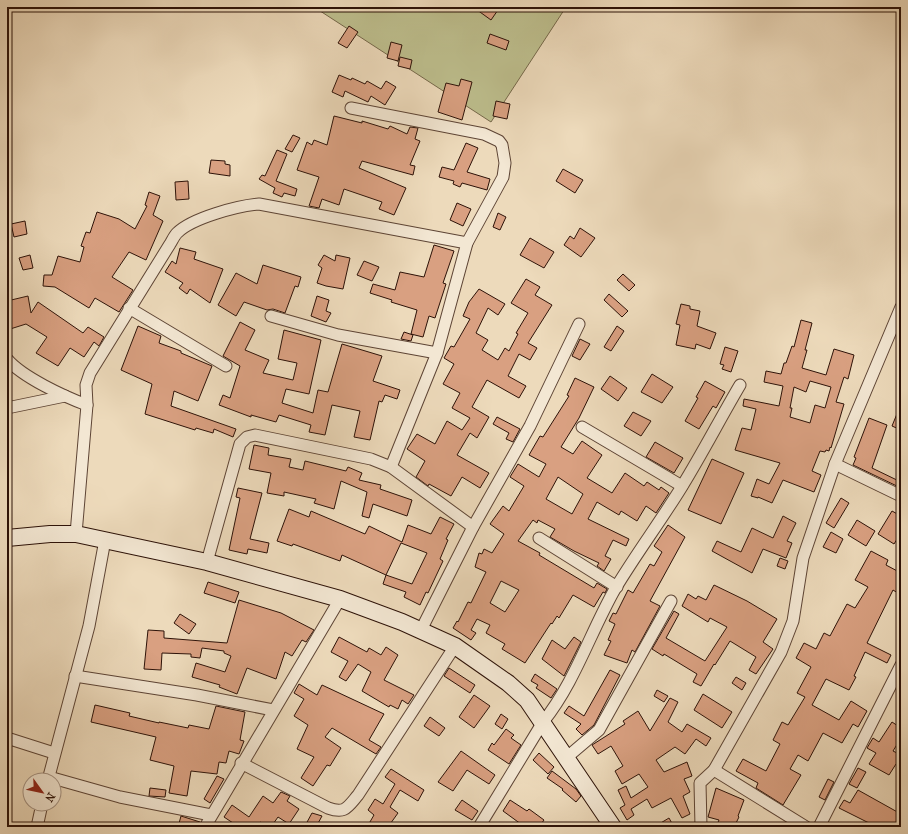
<svg xmlns="http://www.w3.org/2000/svg" width="908" height="834" viewBox="0 0 908 834" font-family="'IM FELL French Canon',serif">
	<style>
		.green { fill: #bdbe8d; stroke: #75684a }
		.building { fill: #d9a081; stroke: #2d1208; fill-rule: evenodd }
		.lines { fill: none; stroke-linecap: round; stroke-linejoin: round }
		.street-casing { stroke: #5d4435; stroke-width: 13 }
		.secondary-casing { stroke: #2d1208; stroke-width: 18 }
		.street { stroke: #f3e7d3; stroke-width: 11 }
		.secondary { stroke: #f3e7d3; stroke-width: 16 }
	</style>
	<rect width="100%" height="100%" fill="#eddabb"/>
	<filter id="stains"><feTurbulence type="fractalNoise" baseFrequency=".005" numOctaves="4"/><feColorMatrix values="0 0 0 0 .2 0 0 0 0 .09 0 0 0 0 .02 0 0 0 .5 -.17"/></filter>
	<radialGradient id="worn" r=".72"><stop offset=".6" stop-color="#630" stop-opacity="0"/><stop offset="1" stop-color="#630" stop-opacity=".3"/></radialGradient>
	<path class="green" d="M314,7H566L491,122Z"/>
	<g class="building">
		<path d="M473,7H500L491,20Z"/>
		<path d="M349,26L358,32L347,48L338,43Z"/>
		<path d="M490,34L509,41L506,50L487,43Z"/>
		<path d="M391,42L402,45L398,61L387,58Z"/>
		<path d="M400,57L412,60L410,69L398,66Z"/>
		<path d="M339,75L351,80L352,78L365,84L367,81L381,89L386,81L396,87L385,105L371,96L368,102L345,91L343,97L332,92Z"/>
		<path d="M461,79L472,82L462,120L438,112L446,83L459,86Z"/>
		<path d="M496,101L510,104L507,119L493,116Z"/>
		<path d="M334,116L362,123V121L388,129L390,126L407,134L410,127L418,128L415,139L420,141L410,165L415,166L413,175L362,161L359,168L406,188L394,215L379,209L382,202L344,189L339,205L322,199L319,208L309,206L319,177L297,170L307,142L312,145L314,140L327,145Z"/>
		<path d="M293,135L300,138L292,152L285,149Z"/>
		<path d="M466,143L478,148L467,172L490,179L487,190L462,183L460,187L453,184L454,181L439,177L442,167L454,170Z"/>
		<path d="M277,150L287,154L276,181L297,189L295,196L284,193L282,197L273,193L275,188L259,179L262,175L265,176Z"/>
		<path d="M211,160L225,161V164L230,165V176L209,173Z"/>
		<path d="M563,169L583,180L575,193L556,181Z"/>
		<path d="M188,181L189,199L176,200L175,182Z"/>
		<path d="M149,192L160,196L153,215L163,221L146,260L129,252L112,277L133,290L119,312L95,298L89,308L55,287L43,286L44,275H52L58,256L80,262L84,247L81,246L86,232L90,233L97,212L119,219L135,229L147,206L145,205Z"/>
		<path d="M457,203L471,209L463,226L450,220Z"/>
		<path d="M498,213L506,217L500,230L493,227Z"/>
		<path d="M25,221L27,234L14,237L11,224Z"/>
		<path d="M580,228L595,238L581,257L564,245L570,236L574,239Z"/>
		<path d="M530,238L554,252L544,268L520,255Z"/>
		<path d="M434,245L454,251L443,283L446,284L435,318L429,316L423,337L411,334L417,310L391,302L392,300L370,293L373,284L395,290L400,272L424,277Z"/>
		<path d="M180,248L196,252L194,259L223,269L210,303L190,289L187,294L179,288L183,283L165,272L172,261L176,264Z"/>
		<path d="M30,255L33,268L23,270L19,258Z"/>
		<path d="M324,255L335,261L336,255L350,258L343,289L326,286L317,283L322,268L318,265Z"/>
		<path d="M364,261L379,267L372,281L357,275Z"/>
		<path d="M263,265L301,277L298,287L295,286L285,313L273,309L267,310L244,302L236,316L218,305L236,273L257,284Z"/>
		<path d="M623,274L635,285L629,291L617,280Z"/>
		<path d="M526,279L540,287L535,295L552,305L528,343L537,348L530,360L519,354L508,376L526,386L519,398L487,380L472,407L489,417L477,438L470,433L457,455L489,473L480,488L462,477L451,496L429,484L428,486L416,477L425,461L407,449L417,434L435,444L447,421L462,430L470,418L452,408L460,393L443,384L454,364L444,358L451,346L454,347L470,319L463,316L469,302L479,289L505,304L498,315L488,308L476,333L488,340L482,350L498,360L505,348L509,351L518,334L516,333L528,313L511,303Z"/>
		<path d="M609,294L628,311L622,317L604,300Z"/>
		<path d="M28,296L31,313L38,302L83,333L88,327L104,337L99,346L94,342L84,357L70,348L58,366L36,353L47,337L26,324L7,330V301Z"/>
		<path d="M317,296L329,300L326,311L331,313L326,322L311,316Z"/>
		<path d="M681,304L690,306V309L700,311L697,326L716,333L710,349L696,344L695,349L676,345L680,325L676,324Z"/>
		<path d="M801,320L812,323L805,350H807L802,368L826,375L834,349L854,355L848,379L844,377L836,402L844,404L831,448L830,447L829,451L826,450L825,452L820,451L812,471L821,475L814,492L783,480L772,503L758,497V498L751,496L757,479L769,484L780,463L735,450L742,428L751,430L756,409L743,406L744,399L779,406L783,386L764,382L766,371L781,374L784,363H786L792,346L794,347ZM810,381L831,387L825,408L815,405L810,423L790,417L792,408H790L794,387L806,392Z"/>
		<path d="M240,322L255,330L245,350L269,360L263,373L293,380L297,363L278,359L284,330L321,340L309,394L286,389L282,403L313,413L318,390L328,392L342,344L382,356L373,381L400,390L397,399L385,395L382,402L379,401L370,440L354,437L360,411L332,405L325,435L309,432L311,425L279,415L276,422L251,415V417L219,405L223,395L230,398L240,366L223,356Z"/>
		<path d="M138,326L161,336L159,343L181,351V353L212,366L198,401L174,391L171,406L236,429L233,437L214,429L213,433L196,428L195,430L145,414L152,384L121,370Z"/>
		<path d="M617,326L624,331L611,351L604,347Z"/>
		<path d="M404,332L413,335L411,341L401,339Z"/>
		<path d="M580,339L590,344L580,360L572,356Z"/>
		<path d="M725,347L738,351L731,372L722,369L724,365L720,364Z"/>
		<path d="M652,374L673,387L662,403L641,392Z"/>
		<path d="M610,376L627,388L618,401L601,389Z"/>
		<path d="M575,378L594,387L579,418L561,447L573,454L582,441L602,455L587,478L612,493L625,473L644,486L647,482L659,490L661,487L669,493L656,513L646,506L637,521L621,511L619,515L597,502L588,519L629,539L626,546L613,540L605,556L611,559L604,571L597,566L599,563L574,551L550,537L555,529L538,520L537,523L533,520L518,541L540,553L539,555L594,588L597,583L607,589L605,593L603,592L594,607L573,595L559,618L557,616L552,624L551,623L525,663L502,649L505,644L486,633L490,625L477,619L471,630L476,633L471,640L453,628L457,621L458,622L468,602L471,603L486,572L475,567L479,553L482,554L484,549L492,553L504,534L490,524L503,506L509,511L524,486L510,477L518,464L539,477L546,464L529,455L540,436L543,437L569,396L567,395ZM558,477L583,494L572,514L546,499ZM501,581L519,590L505,612L490,603Z"/>
		<path d="M705,381L725,392L716,408L713,406L699,429L685,421L698,398L696,397Z"/>
		<path d="M901,404V430L892,426Z"/>
		<path d="M633,412L651,421L641,436L624,426Z"/>
		<path d="M497,417L520,429L513,442L506,439L509,433L493,424Z"/>
		<path d="M869,418L887,425L872,468L901,482V488L853,465L856,458L854,457Z"/>
		<path d="M655,442L683,458L674,473L646,457Z"/>
		<path d="M254,445L269,448L268,455L291,459L289,467L303,470L305,461L346,471L348,467L362,473L359,480L381,485L380,489L412,500L407,516L373,504L369,518L362,516L367,492L341,481L334,509L314,503L316,499L284,492V496L267,493L271,473L249,469Z"/>
		<path d="M712,459L744,473L721,524L688,510Z"/>
		<path d="M238,488L262,493L250,539L269,543L267,553L248,549L247,554L229,550L240,498L236,497Z"/>
		<path d="M841,498L849,503L834,528L826,523Z"/>
		<path d="M289,509L309,517L311,511L365,534L369,526L402,542L408,525L431,534L440,517L454,524L446,539L448,540L440,559L443,561L428,593L426,592L420,605L404,597L406,592L383,584L386,575L412,584L427,553L401,543L386,575L342,555L340,561L293,544L292,546L277,541Z"/>
		<path d="M892,511L901,516V533L894,544L878,534Z"/>
		<path d="M783,516L796,523L787,541L792,543L786,558L763,549L752,573L712,551L717,541L741,552L752,528L773,538Z"/>
		<path d="M857,520L875,531L866,546L848,535Z"/>
		<path d="M668,525L685,537L650,601L660,606L635,652L632,650L627,663L604,655L611,641L608,640L615,624L609,621L613,613L616,614L628,590L633,593L650,564L654,566L662,552L654,546Z"/>
		<path d="M831,532L843,539L836,553L823,547Z"/>
		<path d="M871,551L888,560L886,565L901,573V595L893,590L867,643L891,655L887,663L865,652L854,676L856,677L849,690L826,679L812,705L839,720L851,701L867,711L858,727L853,724L842,743L823,733L808,761L798,755L790,769L801,775L783,805L756,788L758,783L736,771L743,759L766,771L780,744L773,740L782,722L788,725L805,697L797,693L811,667L796,658L804,643L816,649L824,633L830,636L847,604L855,608L868,587L855,580Z"/>
		<path d="M780,558L788,561L785,569L777,566Z"/>
		<path d="M208,582L239,592L235,603L204,593Z"/>
		<path d="M714,585L747,601L777,619L763,642L773,649L756,674L749,670L756,657L730,641L715,665L714,664L701,686L693,682L697,674L664,654L663,656L652,649L674,611L679,614L666,638L705,661L727,627L710,618L708,622L682,606L688,594L696,599L698,596L706,600Z"/>
		<path d="M239,600L281,613L314,630L306,642L302,640L292,656L285,652L276,679L247,668L237,694L219,687L220,685L192,677L196,663L225,672L231,656L224,653V651L202,648L200,658L191,657V654L162,653L161,670L144,669L148,630L164,631V638L227,643Z"/>
		<path d="M180,614L196,624L189,634L174,623Z"/>
		<path d="M339,637L367,652L369,648L381,655L386,647L398,655L384,680L414,695L408,704L402,700L398,709L390,705L389,707L362,691L371,672L358,664L346,681L339,677L348,661L331,652Z"/>
		<path d="M574,637L581,642L564,676L542,659L552,640L565,649Z"/>
		<path d="M449,668L475,685L470,693L444,676Z"/>
		<path d="M610,670L620,675L594,725L582,735L576,729L581,724L564,713L569,706L584,716Z"/>
		<path d="M535,674L557,689L551,698L536,688L538,685L531,681Z"/>
		<path d="M736,677L746,683L742,690L732,683Z"/>
		<path d="M299,684L317,695L322,685L384,714L369,740L381,747L376,754L332,728L325,737L341,748L330,766L327,765L313,786L301,778L314,757L297,749L308,725L294,716L304,699L294,693Z"/>
		<path d="M657,690L668,696L664,702L654,696Z"/>
		<path d="M703,694L732,712L722,728L694,710Z"/>
		<path d="M474,695L490,706L474,728L459,717Z"/>
		<path d="M670,698L678,702L668,722L682,732L687,724L711,738L706,746L696,739L685,754L675,747L656,760L664,772L687,762L692,776L684,779L690,792L683,796L690,814L682,818L671,798L652,808L647,799L631,809L634,815L627,820L620,808L625,805L618,790L626,786L631,798L648,787L639,774L622,784L615,771L623,766L611,746L598,754L592,745L625,724L623,721L638,711L650,731Z"/>
		<path d="M95,705L130,713L129,716L159,723V722L188,728L189,725L209,729L216,706L245,712L240,740L244,741L239,754L229,751L226,763L219,762L217,774L191,771L187,796L169,793L174,766L150,760L156,737L91,722Z"/>
		<path d="M501,714L508,719L502,729L495,724Z"/>
		<path d="M430,717L445,728L439,736L424,726Z"/>
		<path d="M892,722L901,728V738L893,751L901,755V767L896,764L889,775L869,764L876,753L867,748L873,738L879,742Z"/>
		<path d="M506,729L514,735L511,738L521,745L509,764L488,750L492,743L494,745Z"/>
		<path d="M461,751L495,775L489,784L467,770L453,791L438,782Z"/>
		<path d="M539,753L554,767L548,774L533,760Z"/>
		<path d="M858,768L866,772L857,788L849,784Z"/>
		<path d="M391,769L424,790L418,801L400,790L390,807L398,813L388,827H367L374,815L368,810L375,799L383,804L395,784L385,777Z"/>
		<path d="M552,771L576,789L581,796L576,802L562,790L563,789L547,778Z"/>
		<path d="M217,776L224,779L210,803L204,799Z"/>
		<path d="M828,779L834,782L825,800L819,797Z"/>
		<path d="M150,788L166,790L165,797L149,796Z"/>
		<path d="M716,788L744,800L738,816L739,817L734,827H716L719,820L708,817Z"/>
		<path d="M858,790L901,814V827H867L869,823L839,808L844,800L850,803Z"/>
		<path d="M281,792L290,796L287,801L299,809L289,824L278,817L271,827L260,822L256,827H246L242,824L239,827L224,817L232,805L249,817L263,796L273,803Z"/>
		<path d="M462,800L478,811L472,820L455,810Z"/>
		<path d="M510,800L527,811L529,809L544,820L539,827H525L503,811Z"/>
		<path d="M312,813L322,816L316,827L306,824Z"/>
		<path d="M181,816L200,822L198,827H178Z"/>
		<path d="M669,818L674,827H654Z"/>
	</g>
	<g class="lines">
		<g class="street-casing">
			<g id="street">
				<path d="M351,108L484,134L499,141L502,145L505,163L503,177L467,243L437,353L391,467"/>
				<path d="M129,308L226,366"/>
				<path d="M271,316L338,335L437,353"/>
				<path d="M7,359C22,377 65,397 87,405"/>
				<path d="M7,408L65,396"/>
				<path d="M582,427L682,486"/>
				<path d="M835,464L901,496"/>
				<path d="M76,534L87,405L86,385L90,373L170,244C172,241 174,236 177,233C192,218 237,206 259,204L467,243"/>
				<path d="M539,538L617,587"/>
				<path d="M207,562L240,444L247,437L255,435L371,459L391,467L473,527"/>
				<path d="M421,630L473,527L530,426L579,324"/>
				<path d="M75,676L197,695L273,710"/>
				<path d="M7,738L54,753"/>
				<path d="M566,758L599,730L671,601"/>
				<path d="M241,763L328,808C345,814 347,808 358,795L455,646"/>
				<path d="M714,770L806,827"/>
				<path d="M49,777L120,797L211,815"/>
				<path d="M48,780L89,626L105,540"/>
				<path d="M37,827L42,804"/>
				<path d="M205,827L340,599"/>
				<path d="M479,827L543,722C575,682 590,633 615,589C636,554 660,522 681,488C702,454 720,419 740,385"/>
				<path d="M701,827L700,783L714,770L781,652L793,621L803,558L835,464L901,307"/>
				<path d="M819,827L901,665"/>
			</g>
		</g>
		<g class="secondary-casing">
			<path id="secondary" d="M7,538L50,534H76L207,562L340,599L402,622L455,646L508,683L527,700L613,827"/>
		</g>
		<use href="#street" class="street"/>
		<use href="#secondary" class="secondary"/>
	</g>
	<rect width="908" height="834" fill="none" stroke="#eddabb" stroke-width="24"/>
	<rect x="8" y="8" width="892" height="818" fill="none" stroke="#2d1208" stroke-width="2"/>
	<rect x="12" y="12" width="884" height="810" fill="none" stroke="#2d1208"/>
	<g transform="translate(42 792) rotate(123)"><circle r="19" fill="#f3e7d3" stroke="#a49282"/>
	<path d="M0-3L7 15L0 10L-7 15Z" fill="#8f2418"/>
	<text y="-6" font-size="11" font-weight="bold" text-anchor="middle" fill="#2d1208">N</text>
	</g>
	<rect width="100%" height="100%" filter="url(#stains)"/>
	<rect width="100%" height="100%" fill="url(#worn)"/>
</svg>
